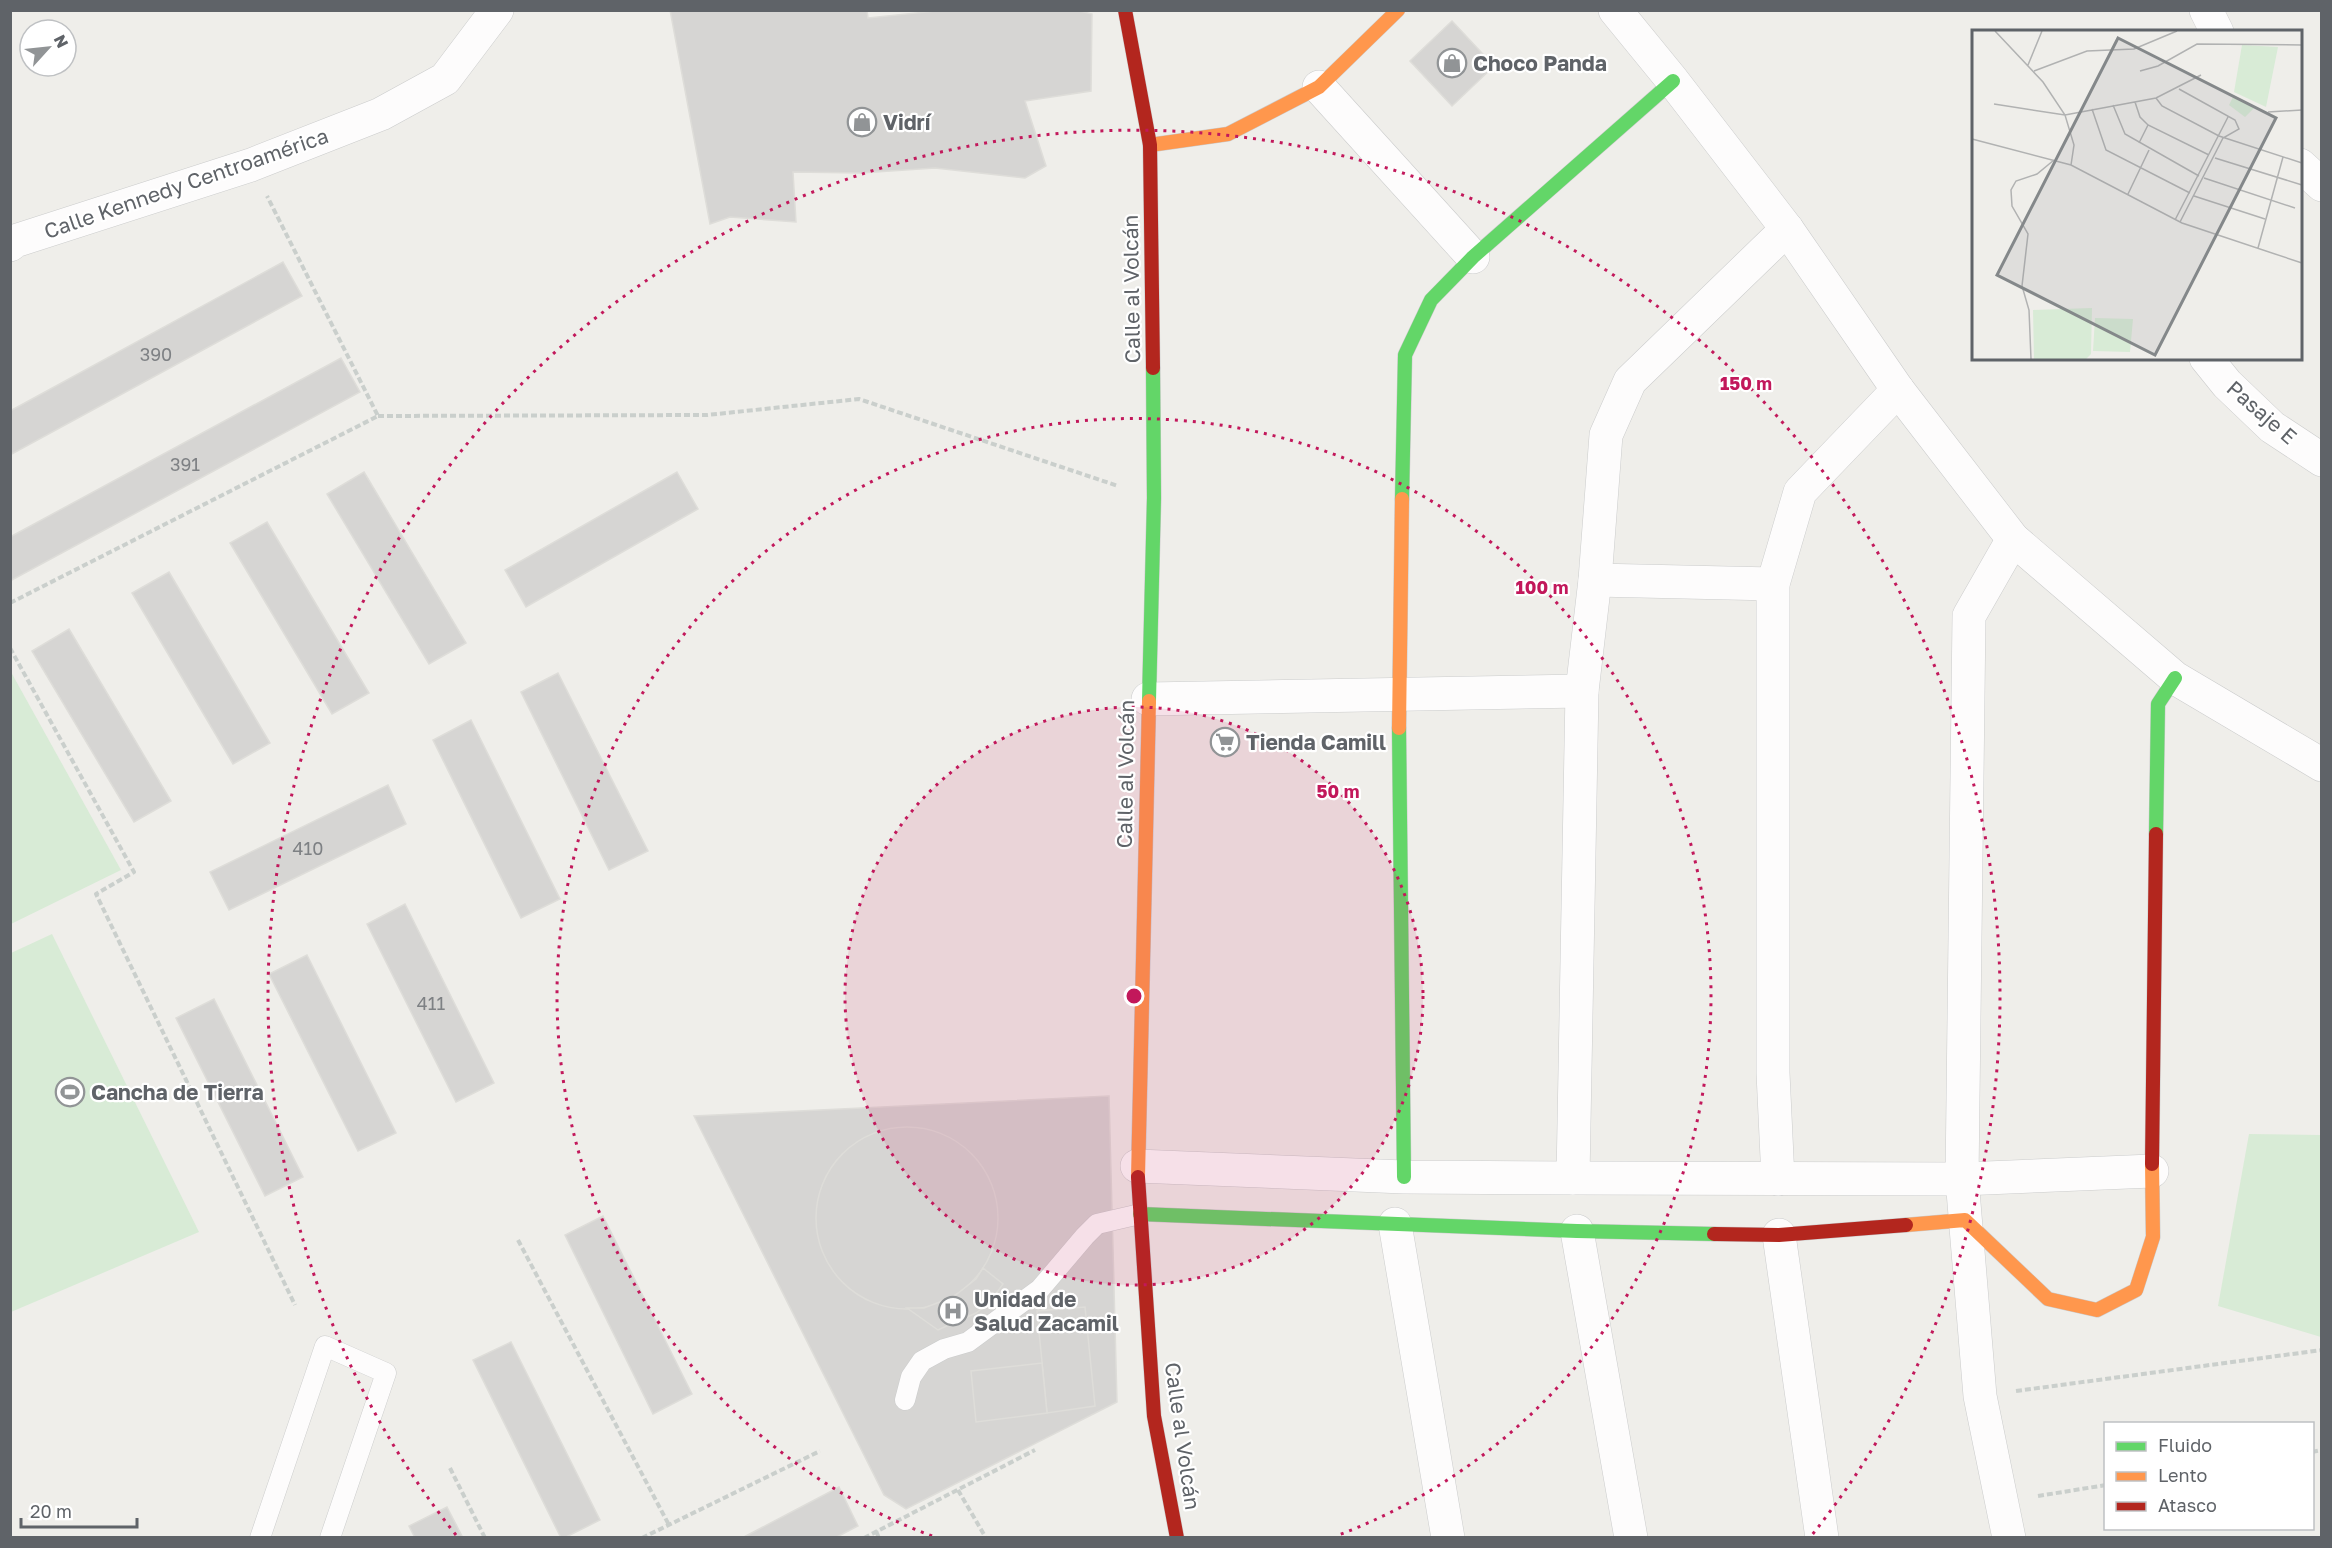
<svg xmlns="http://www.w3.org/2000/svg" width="2332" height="1548" viewBox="0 0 2332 1548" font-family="'Golos Text',sans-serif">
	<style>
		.green { fill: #d8ebd6 }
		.building { fill: #d6d5d3; stroke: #deddd9; stroke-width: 1.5 }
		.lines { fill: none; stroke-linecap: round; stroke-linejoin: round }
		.lane-casing { stroke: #cbcccc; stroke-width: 21 }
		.street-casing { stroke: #cbcccc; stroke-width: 34 }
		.fast-casing { stroke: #cacacb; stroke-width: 15 }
		.slow-casing { stroke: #cacacb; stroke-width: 15 }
		.jam-casing { stroke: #cacacb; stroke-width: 15 }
		.path { stroke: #cacfcc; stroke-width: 4; stroke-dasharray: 6 3; stroke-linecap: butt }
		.lane { stroke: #fdfcfc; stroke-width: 20 }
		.street { stroke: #fdfcfc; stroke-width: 33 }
		.fast { stroke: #63d668; stroke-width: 14 }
		.slow { stroke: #ff974d; stroke-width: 14 }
		.jam { stroke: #b3261e; stroke-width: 14 }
		.ring { fill: none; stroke: #c2185b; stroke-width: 3; stroke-dasharray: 3 6 }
		.labels { text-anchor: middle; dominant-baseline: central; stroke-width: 4.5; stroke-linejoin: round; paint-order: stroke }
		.number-label { font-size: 18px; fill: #7e8184 }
		.poi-label { font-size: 21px; font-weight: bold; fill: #5f6368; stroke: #fff; text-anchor: start }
		.street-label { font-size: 21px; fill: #5f6368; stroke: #fff }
		.inset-road { fill: none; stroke: #b1b2b2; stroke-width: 1.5 }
		.view { fill: #84888a; fill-opacity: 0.15; stroke: #84888a; stroke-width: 3 }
		.inset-edge { fill: none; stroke: #5f6368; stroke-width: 3 }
		.centre { fill: #c2185b; stroke: #fff; stroke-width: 3 }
		.ring-label { font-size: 18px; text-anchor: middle; font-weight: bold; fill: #c2185b; stroke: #fff; stroke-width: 4.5; stroke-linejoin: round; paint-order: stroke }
	</style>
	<rect width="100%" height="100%" fill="#efeeea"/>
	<g class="green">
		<path d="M11,672L121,870L11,924H10Z"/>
		<path d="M52,934L199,1232L11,1312V953Z"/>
		<path d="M2249,1134L2321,1135V1337L2218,1306Z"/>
	</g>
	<g class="building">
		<path d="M670,10H867L868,18L945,10H1076L1092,14L1091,91L1025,101L1046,166L1025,178L935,168L861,173L793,172L796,222L730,217L710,224Z"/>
		<path d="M1452,21L1494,66L1452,106L1410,61Z"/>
		<path d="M283,262L302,296L10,455V411Z"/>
		<path d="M341,358L360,392L10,581V537Z"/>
		<path d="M364,472L466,643L429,664L327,494Z"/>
		<path d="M677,472L698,509L526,607L505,570Z"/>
		<path d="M267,522L369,693L332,714L230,543Z"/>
		<path d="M169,572L270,743L233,764L132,593Z"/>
		<path d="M69,629L171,801L134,822L32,651Z"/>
		<path d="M558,673L648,851L609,870L521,692Z"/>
		<path d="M471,720L560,899L521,918L433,740Z"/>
		<path d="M388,785L406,824L229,910L210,872Z"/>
		<path d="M405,904L494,1083L456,1102L367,924Z"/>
		<path d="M307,955L396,1133L358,1151L269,974Z"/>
		<path d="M214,999L303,1177L265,1196L176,1018Z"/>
		<path d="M1109,1096L1117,1402L906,1509L884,1495L694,1116Z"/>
		<circle cx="907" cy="1218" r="91"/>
		<path d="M603,1216L692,1394L653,1414L565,1235Z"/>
		<path d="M983,1268L1003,1284L990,1302L976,1313L938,1330L907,1308H924L953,1297L976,1279Z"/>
		<path d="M1085,1307L1095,1406L1047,1413L1037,1311Z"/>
		<path d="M511,1342L600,1520L564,1538H561L473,1360Z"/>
		<path d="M1042,1363L1047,1413L976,1422L971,1371Z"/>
		<path d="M839,1487L858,1526L835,1538H742Z"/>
		<path d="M447,1507L463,1538H415L409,1526Z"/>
	</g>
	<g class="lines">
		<g class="lane-casing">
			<g id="lane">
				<path d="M905,1400L911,1377L922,1361L944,1349L968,1342L1040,1289L1085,1236L1097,1224L1140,1214"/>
				<path d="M260,1538L325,1346L386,1373L330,1538"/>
			</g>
		</g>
		<g class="street-casing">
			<g id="street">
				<path d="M1615,10L1673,81L1787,229L1898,390L2013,539L2175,678L2322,765"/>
				<path d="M2206,10L2217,32"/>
				<path d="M1319,87L1473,257"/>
				<path d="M2300,165L2322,185"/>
				<path d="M10,245L15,241L251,165L381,114L445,79L497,10"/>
				<path d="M2206,358L2227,384L2272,427L2322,460"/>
				<path d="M1595,580L1773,584"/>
				<path d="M1148,699L1582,691"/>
				<path d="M1137,1166L1404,1177L1573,1178L1962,1179L2152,1171"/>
				<path d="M1573,1178L1582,691L1595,580L1606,435L1630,381L1787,229"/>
				<path d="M1778,1179L1773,1073V584L1800,492L1898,390"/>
				<path d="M1395,1224L1448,1538"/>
				<path d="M1577,1231L1631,1538"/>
				<path d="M1779,1235L1822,1538"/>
				<path d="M2009,1538L1980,1396L1962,1179L1969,616L2013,539"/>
			</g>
		</g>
		<g class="fast-casing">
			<g id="fast">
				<path d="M1402,499L1405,355L1431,300L1473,257L1673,81"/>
				<path d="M1149,701L1154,498L1153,368"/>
				<path d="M1399,728L1404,1177"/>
				<path d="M2156,834L2158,704L2175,678"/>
				<path d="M1140,1214L1577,1231L1714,1234"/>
			</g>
		</g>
		<g class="slow-casing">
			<g id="slow">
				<path d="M1150,145L1228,134L1319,87L1398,10"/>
				<path d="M1399,728L1402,499"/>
				<path d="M1138,1177L1149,701"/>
				<path d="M1906,1225L1965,1220L2048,1299L2097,1310L2136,1290L2153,1237L2152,1164"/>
			</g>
		</g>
		<g class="jam-casing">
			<g id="jam">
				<path d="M1125,10L1150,145L1153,368"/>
				<path d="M2152,1164L2156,834"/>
				<path d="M1138,1177L1154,1416L1177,1538"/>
				<path d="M1714,1234L1779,1235L1906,1225"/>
			</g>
		</g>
		<g class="path">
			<path d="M378,416L707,415L859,399L1118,486"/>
			<path d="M10,603L378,416L267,196"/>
			<path d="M10,648L134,872L96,894L295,1305"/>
			<path d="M518,1240L669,1525"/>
			<path d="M2016,1391L2322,1350"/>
			<path d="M2312,1452L2322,1450"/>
			<path d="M450,1468L485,1538"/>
			<path d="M958,1490L986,1538"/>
			<path d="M2038,1496L2106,1485"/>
			<path d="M876,1531L879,1538"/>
			<path d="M642,1538L820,1451"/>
			<path d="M864,1538L1035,1450"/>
		</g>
		<use href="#lane" class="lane"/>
		<use href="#street" class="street"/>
		<use href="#fast" class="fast"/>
		<use href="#slow" class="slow"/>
		<use href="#jam" class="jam"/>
	</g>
	<circle cx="1134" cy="996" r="289" fill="#c2185b" fill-opacity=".12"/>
	<g class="ring">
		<circle cx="1134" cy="996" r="289"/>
		<path d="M932 1536A577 577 0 1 1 1336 1536"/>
		<path d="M456 1535A866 866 0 1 1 1812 1535"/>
	</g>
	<defs>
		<g id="shop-ring" transform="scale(1.5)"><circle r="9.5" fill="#fff" stroke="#919496" stroke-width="1.5"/><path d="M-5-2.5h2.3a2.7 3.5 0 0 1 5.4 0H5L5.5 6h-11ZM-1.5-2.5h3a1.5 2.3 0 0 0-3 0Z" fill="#919496"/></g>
		<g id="supermarket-ring" transform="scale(1.5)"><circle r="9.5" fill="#fff" stroke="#919496" stroke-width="1.5"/><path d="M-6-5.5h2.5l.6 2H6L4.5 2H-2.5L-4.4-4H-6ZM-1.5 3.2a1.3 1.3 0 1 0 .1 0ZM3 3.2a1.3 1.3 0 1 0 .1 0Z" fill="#919496"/></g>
		<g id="stadium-ring" transform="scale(1.5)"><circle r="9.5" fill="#fff" stroke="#919496" stroke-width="1.5"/><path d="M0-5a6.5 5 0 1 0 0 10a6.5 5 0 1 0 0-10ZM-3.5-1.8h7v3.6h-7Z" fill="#919496"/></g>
		<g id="hospital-ring" transform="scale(1.5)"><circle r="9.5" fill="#fff" stroke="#919496" stroke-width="1.5"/><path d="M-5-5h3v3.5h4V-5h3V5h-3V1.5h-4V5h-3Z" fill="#919496"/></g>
	</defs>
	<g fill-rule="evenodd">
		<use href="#shop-ring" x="1452" y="63"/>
		<use href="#shop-ring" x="862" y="122"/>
		<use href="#supermarket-ring" x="1225" y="742"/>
		<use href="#stadium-ring" x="70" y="1092"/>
		<use href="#hospital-ring" x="953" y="1311"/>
	</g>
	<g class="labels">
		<g class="number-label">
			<text x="156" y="354">390</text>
			<text x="185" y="464">391</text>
			<text x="308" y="848">410</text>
			<text x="431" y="1003">411</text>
		</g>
		<g class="poi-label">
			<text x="1473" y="63">Choco Panda</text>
			<text x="883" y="122">Vidrí</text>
			<text x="1246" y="742">Tienda Camill</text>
			<text x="91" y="1092">Cancha de Tierra</text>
			<text x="974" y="1299">Unidad de<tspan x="974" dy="24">Salud Zacamil</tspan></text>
		</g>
		<g class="street-label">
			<text transform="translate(186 183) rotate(-19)">Calle Kennedy Centroamérica</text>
			<text transform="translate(1131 289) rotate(-91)">Calle al Volcán</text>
			<text transform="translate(2262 412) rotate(41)">Pasaje E</text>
			<text transform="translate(1125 774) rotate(-89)">Calle al Volcán</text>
			<text transform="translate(1183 1436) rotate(82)">Calle al Volcán</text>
		</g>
	</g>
	<g transform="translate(1972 30)">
		<rect width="330" height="330" fill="#efeeea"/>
		<path d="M270,15L306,17L294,77L262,62ZM262,65L282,78L273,87L257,75ZM120,278L119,324L114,329H62L61,280ZM123,288L161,289L158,322L121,321Z" fill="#d8ebd6"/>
		<path class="inset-road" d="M23,1L71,52L93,85L102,115L99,135M56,35L70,1M62,41L115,21L162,19L205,1M168,41L186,36L225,14L330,15M207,59L263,90L267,99L251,108L208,192M184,68L190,76L247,106L330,133M163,72L168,87L176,95L237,125M22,74L93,85L184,68L229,45M141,75L153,104L227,146M120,79L134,120L218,163M296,82L330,80M0,109L99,135L210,193L330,233M167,113L176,95M243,128L330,155M232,148L323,178M156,164L177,120M222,166L293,189M203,190L256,87M286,218L311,127M59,329L57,280L50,256L56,204L40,176L39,160L44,151L65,144L82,130"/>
		<path class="view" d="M146,8L304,88L183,325L25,245Z"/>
		<rect width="330" height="330" class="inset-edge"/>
	</g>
	<circle cx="1134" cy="996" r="9" class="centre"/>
	<g class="ring-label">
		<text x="1746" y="390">150 m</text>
		<text x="1542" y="594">100 m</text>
		<text x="1338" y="798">50 m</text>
	</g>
	<rect width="2332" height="1548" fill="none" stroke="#5f6368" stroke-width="24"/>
	<rect x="2104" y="1422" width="210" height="108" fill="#ffffff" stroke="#bfc1c3" stroke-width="1.5"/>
	<rect x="2116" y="1442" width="30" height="9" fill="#63d668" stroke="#bfc1c3" stroke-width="1.5"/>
	<text x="2158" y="1452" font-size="18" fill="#5f6368">Fluido</text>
	<rect x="2116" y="1472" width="30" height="9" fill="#ff974d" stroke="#bfc1c3" stroke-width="1.5"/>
	<text x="2158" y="1482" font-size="18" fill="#5f6368">Lento</text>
	<rect x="2116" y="1502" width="30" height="9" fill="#b3261e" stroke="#bfc1c3" stroke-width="1.5"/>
	<text x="2158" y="1512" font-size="18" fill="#5f6368">Atasco</text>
	<g transform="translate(48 48) rotate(63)"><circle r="28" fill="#ffffff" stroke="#bfc1c3" stroke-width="1.5"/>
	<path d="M0-4.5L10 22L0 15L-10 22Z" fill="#919496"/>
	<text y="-9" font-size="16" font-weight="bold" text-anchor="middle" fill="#5f6368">N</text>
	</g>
	<path d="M21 1518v9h116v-9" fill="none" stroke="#5f6368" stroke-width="3"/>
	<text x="30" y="1518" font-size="18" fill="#5f6368" stroke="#ffffff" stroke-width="4.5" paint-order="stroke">20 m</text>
</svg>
